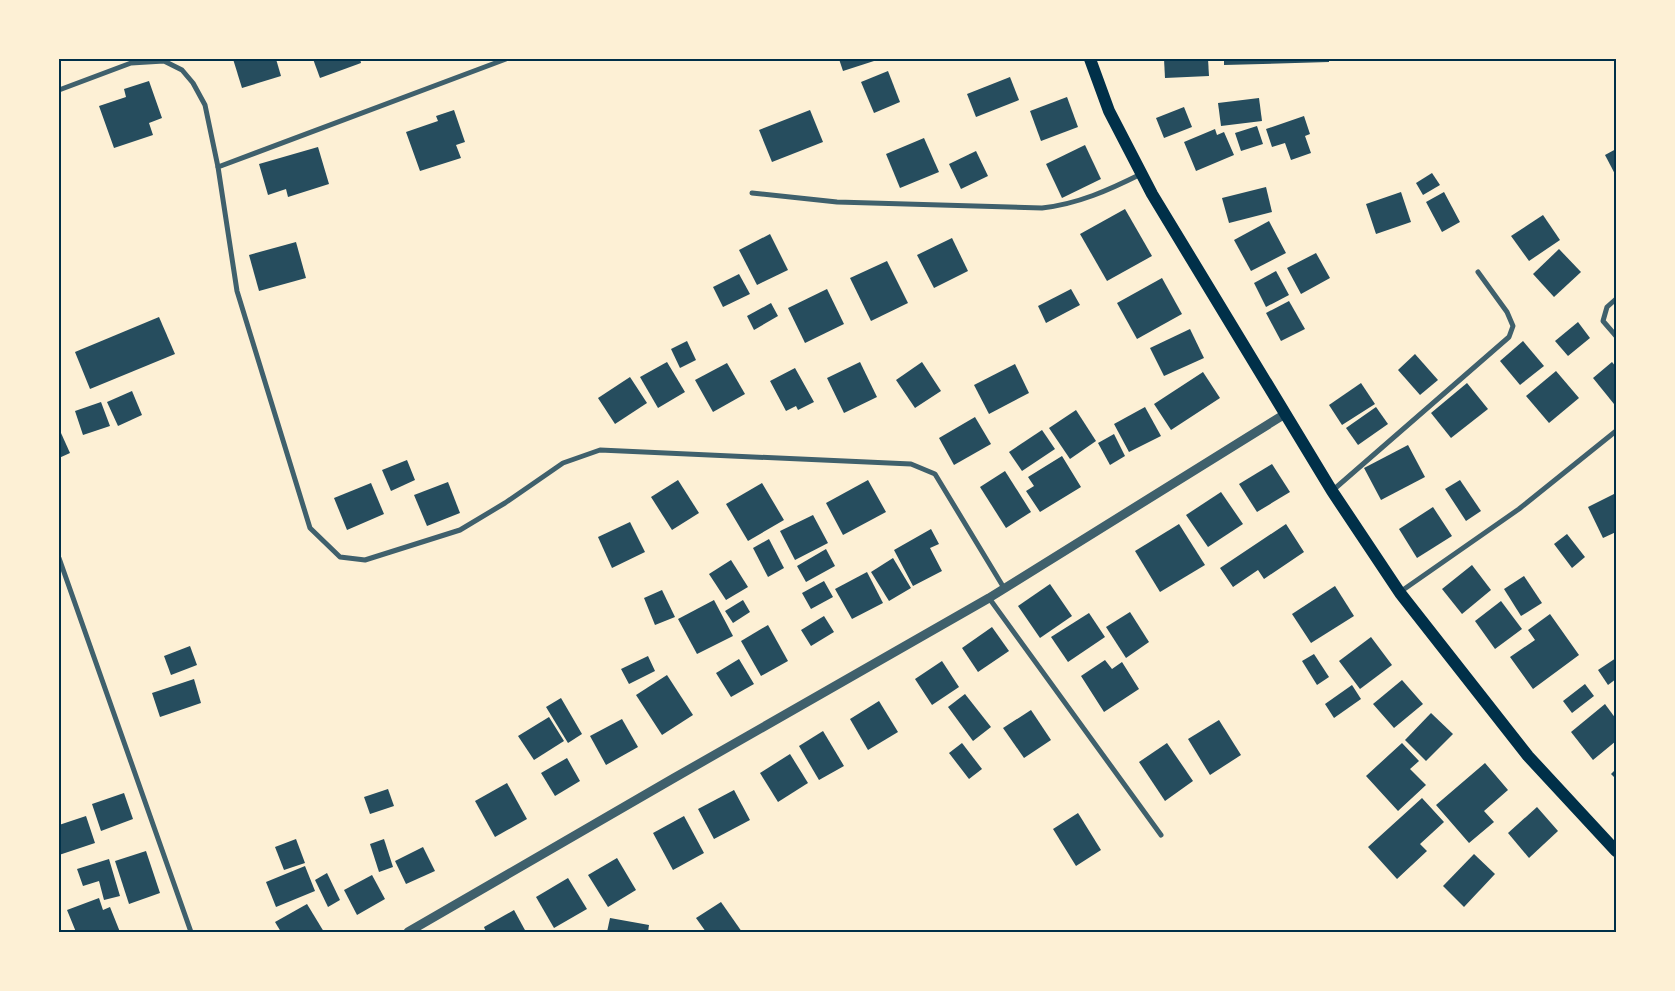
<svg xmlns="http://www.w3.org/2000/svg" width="1675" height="991" viewBox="0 0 1675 991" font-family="'Work Sans',sans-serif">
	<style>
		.building { fill: #264d5e }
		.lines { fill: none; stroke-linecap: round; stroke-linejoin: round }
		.minor { stroke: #3f606c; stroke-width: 5 }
		.tertiary { stroke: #3f606c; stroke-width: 9 }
		.primary { stroke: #003049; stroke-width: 12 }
		.neatline { fill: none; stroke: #003049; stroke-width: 2 }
	</style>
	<rect width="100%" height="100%" fill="#fdf0d5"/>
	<g class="building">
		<path d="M233,59H276L281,76L242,88Z"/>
		<path d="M313,59H360L361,63L320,78Z"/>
		<path d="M839,59H874V61L843,71Z"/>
		<path d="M1164,59H1208L1209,76L1165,78Z"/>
		<path d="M1224,59H1329V62L1224,65Z"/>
		<path d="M888,71L900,102L874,113L861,82Z"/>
		<path d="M1010,77L1019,100L976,117L967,94Z"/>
		<path d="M149,81L162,118L149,123L153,135L114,148L99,106L126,97L124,89Z"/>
		<path d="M1067,97L1078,127L1041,141L1030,111Z"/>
		<path d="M1259,98L1262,121L1221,126L1218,103Z"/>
		<path d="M1184,107L1192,127L1164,138L1156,118Z"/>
		<path d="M454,110L465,142L456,145L461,158L420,171L406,132L438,121L436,116Z"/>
		<path d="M810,110L823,142L772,162L759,130Z"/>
		<path d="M1304,116L1310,134L1305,136L1311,153L1291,160L1285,143L1272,147L1266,129Z"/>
		<path d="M1257,126L1263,144L1241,151L1235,133Z"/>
		<path d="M1215,129L1217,135L1224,132L1234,155L1196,171L1184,142Z"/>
		<path d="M924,138L939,172L900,188L886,154Z"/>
		<path d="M1085,145L1101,179L1062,198L1046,164Z"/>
		<path d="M318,147L329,184L288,197L286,189L268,195L259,164Z"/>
		<path d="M1616,149V176L1605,155Z"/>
		<path d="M976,151L988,176L961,189L949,164Z"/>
		<path d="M1432,173L1440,185L1423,195L1416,183Z"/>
		<path d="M1266,187L1272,212L1229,223L1222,198Z"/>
		<path d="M1401,192L1411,222L1376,234L1366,204Z"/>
		<path d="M1444,192L1460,222L1442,232L1426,202Z"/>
		<path d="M1125,209L1152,256L1107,281L1080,234Z"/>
		<path d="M1543,215L1560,240L1529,261L1511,236Z"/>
		<path d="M1269,221L1286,253L1251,271L1234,240Z"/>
		<path d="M770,234L788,270L757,285L739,250Z"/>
		<path d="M952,238L968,271L934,288L917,255Z"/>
		<path d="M296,242L306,278L259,291L249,255Z"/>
		<path d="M1559,249L1581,272L1554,297L1533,274Z"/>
		<path d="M1316,253L1330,278L1301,294L1287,268Z"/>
		<path d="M887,261L908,303L871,321L850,278Z"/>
		<path d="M1276,271L1289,295L1266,307L1254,283Z"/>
		<path d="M739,274L750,294L723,307L713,287Z"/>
		<path d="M1162,278L1182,314L1137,339L1117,303Z"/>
		<path d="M827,289L844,324L805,343L788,308Z"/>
		<path d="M1071,289L1080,305L1046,323L1038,306Z"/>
		<path d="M1289,301L1305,329L1281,341L1266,313Z"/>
		<path d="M771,303L778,316L754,330L747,316Z"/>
		<path d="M159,317L175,354L90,389L75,352Z"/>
		<path d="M1578,322L1590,338L1568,356L1555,341Z"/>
		<path d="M1190,329L1204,358L1164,376L1150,348Z"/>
		<path d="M687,341L696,360L680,368L671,349Z"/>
		<path d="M1523,341L1544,366L1520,385L1500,361Z"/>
		<path d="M1415,354L1438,380L1420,395L1398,370Z"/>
		<path d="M667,362L685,392L658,408L640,377Z"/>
		<path d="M860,362L877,397L844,413L827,378Z"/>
		<path d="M922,362L941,391L915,408L896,380Z"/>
		<path d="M1612,362L1616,367V403L1614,404L1593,378Z"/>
		<path d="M727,363L745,394L713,412L695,380Z"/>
		<path d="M1015,364L1029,393L989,414L974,385Z"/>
		<path d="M795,368L814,402L798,410L796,406L786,411L770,381Z"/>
		<path d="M1556,371L1579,398L1549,423L1526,396Z"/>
		<path d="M1203,372L1220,398L1171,430L1154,404Z"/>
		<path d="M630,377L647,403L615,424L598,398Z"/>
		<path d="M1361,383L1375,404L1342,425L1329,405Z"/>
		<path d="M1467,383L1488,409L1451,438L1431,413Z"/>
		<path d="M132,391L142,415L118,426L107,402Z"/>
		<path d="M101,402L110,426L83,435L75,411Z"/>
		<path d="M1145,407L1161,436L1129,452L1114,424Z"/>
		<path d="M1376,407L1388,424L1358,445L1346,428Z"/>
		<path d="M1076,410L1096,441L1070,459L1049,428Z"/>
		<path d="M975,417L991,444L954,465L939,438Z"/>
		<path d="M1042,430L1055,449L1022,471L1009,452Z"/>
		<path d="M61,433L70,453L59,458V434Z"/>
		<path d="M1114,434L1125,456L1110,465L1098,443Z"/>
		<path d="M1408,445L1425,477L1381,500L1364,468Z"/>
		<path d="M1062,456L1081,487L1040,512L1026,491L1034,486L1028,477Z"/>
		<path d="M407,460L415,480L391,491L382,470Z"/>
		<path d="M1272,464L1290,492L1257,512L1239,484Z"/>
		<path d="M1005,471L1031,512L1006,528L980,487Z"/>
		<path d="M678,480L699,513L672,530L651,497Z"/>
		<path d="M868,480L886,512L843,535L826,503Z"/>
		<path d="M1460,480L1481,511L1466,521L1445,489Z"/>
		<path d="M448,482L460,513L427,526L414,495Z"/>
		<path d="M371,483L384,514L347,530L334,498Z"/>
		<path d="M762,483L784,520L748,541L726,504Z"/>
		<path d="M1221,492L1243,524L1208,547L1186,515Z"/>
		<path d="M1616,493V532L1603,538L1588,507Z"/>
		<path d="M1433,507L1452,536L1417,558L1399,529Z"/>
		<path d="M813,515L828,543L795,560L780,531Z"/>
		<path d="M630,522L645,552L612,568L598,537Z"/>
		<path d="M1179,524L1205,565L1160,592L1135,551Z"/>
		<path d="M1286,524L1304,552L1264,579L1258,570L1233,587L1220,568Z"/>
		<path d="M931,529L939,544L930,548L942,571L913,586L894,550Z"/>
		<path d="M1567,534L1585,557L1572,568L1554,544Z"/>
		<path d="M769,539L784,568L768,577L753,548Z"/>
		<path d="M826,549L835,566L806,582L797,566Z"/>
		<path d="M893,558L911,588L889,601L871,572Z"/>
		<path d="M731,560L748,587L726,600L709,574Z"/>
		<path d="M1472,565L1491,590L1462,614L1442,589Z"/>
		<path d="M867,572L883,603L852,619L835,589Z"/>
		<path d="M1524,576L1542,603L1521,616L1504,589Z"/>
		<path d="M824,581L833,597L811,609L802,593Z"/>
		<path d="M1050,584L1072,616L1040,638L1018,606Z"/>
		<path d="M1335,586L1354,616L1311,643L1292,614Z"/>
		<path d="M662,590L675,617L655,625L644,598Z"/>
		<path d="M714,600L733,636L697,654L678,619Z"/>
		<path d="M743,600L750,612L733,623L725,611Z"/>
		<path d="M1501,601L1522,629L1495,649L1475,621Z"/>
		<path d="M1130,612L1149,642L1126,658L1106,627Z"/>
		<path d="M1089,613L1105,637L1068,662L1051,637Z"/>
		<path d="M1550,614L1579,655L1533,689L1510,657L1535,640L1528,630Z"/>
		<path d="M824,616L834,632L811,646L801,630Z"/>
		<path d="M768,625L788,661L761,676L741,641Z"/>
		<path d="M992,627L1009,651L978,672L962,648Z"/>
		<path d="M1371,637L1392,665L1360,689L1339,661Z"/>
		<path d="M190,646L197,665L171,675L164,656Z"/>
		<path d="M1314,654L1329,677L1317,685L1302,661Z"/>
		<path d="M648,656L655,671L629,684L621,669Z"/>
		<path d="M1616,658V679L1608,685L1598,670Z"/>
		<path d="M739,659L754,684L731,697L716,673Z"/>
		<path d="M1105,660L1112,669L1122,662L1139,689L1104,712L1081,676Z"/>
		<path d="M942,661L959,687L932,705L915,679Z"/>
		<path d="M667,675L693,715L662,735L636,695Z"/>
		<path d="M194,679L201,703L160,717L152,693Z"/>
		<path d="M1402,680L1423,704L1394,728L1373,704Z"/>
		<path d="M1585,684L1594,696L1572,713L1563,701Z"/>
		<path d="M1352,685L1361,699L1334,718L1325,704Z"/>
		<path d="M965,694L991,727L973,741L948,707Z"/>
		<path d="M561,698L582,734L568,743L546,707Z"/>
		<path d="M879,701L898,732L868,750L850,719Z"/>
		<path d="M1605,704L1616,719V741L1593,760L1571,732Z"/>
		<path d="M1031,710L1051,740L1024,758L1003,728Z"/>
		<path d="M1431,713L1453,734L1426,761L1405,740Z"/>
		<path d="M549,717L564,741L534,760L518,736Z"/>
		<path d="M622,719L638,747L606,765L590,736Z"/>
		<path d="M1219,720L1241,755L1210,775L1188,739Z"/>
		<path d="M823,731L844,766L819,780L799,746Z"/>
		<path d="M962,743L982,769L969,779L949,753Z"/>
		<path d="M1167,743L1193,781L1165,801L1139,762Z"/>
		<path d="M1402,743L1419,761L1410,769L1426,785L1398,811L1366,776Z"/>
		<path d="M790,754L808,783L778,802L760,773Z"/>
		<path d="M567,758L580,781L555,796L541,773Z"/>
		<path d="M1485,763L1508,790L1484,811L1494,822L1469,843L1436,805Z"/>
		<path d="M1616,769V779L1611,774Z"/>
		<path d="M507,783L527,819L495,837L475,801Z"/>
		<path d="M388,789L394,806L370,814L364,797Z"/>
		<path d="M734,790L750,820L714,839L698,809Z"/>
		<path d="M124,793L133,819L101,831L92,804Z"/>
		<path d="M1422,798L1444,822L1420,844L1427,851L1397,879L1368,847Z"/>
		<path d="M1537,807L1558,831L1529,858L1508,833Z"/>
		<path d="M1078,813L1101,850L1076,866L1053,829Z"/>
		<path d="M86,816L95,843L59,855V825Z"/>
		<path d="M684,816L704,853L673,870L653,833Z"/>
		<path d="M296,839L305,863L284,870L275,847Z"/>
		<path d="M384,839L393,867L379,872L370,844Z"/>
		<path d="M423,847L435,871L406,884L395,861Z"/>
		<path d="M146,851L160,893L129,904L115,861Z"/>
		<path d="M1474,854L1495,874L1464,907L1443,886Z"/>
		<path d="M617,858L636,890L608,907L588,875Z"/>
		<path d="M109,859L120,896L104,900L99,881L83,886L77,869Z"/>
		<path d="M305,866L315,891L276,907L266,882Z"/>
		<path d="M327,873L340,900L328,907L315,880Z"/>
		<path d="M372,875L385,899L357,915L344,890Z"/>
		<path d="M568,878L587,909L554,928L536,897Z"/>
		<path d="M99,898L103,910L110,907L120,932H76L67,910Z"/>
		<path d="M721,902L742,932H706L696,918Z"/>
		<path d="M307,904L324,932H281L275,922Z"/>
		<path d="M514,910L526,932H486L484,927Z"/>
		<path d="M610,918L649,925L648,932H607Z"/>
	</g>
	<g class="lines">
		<g class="minor">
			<path d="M506,59L218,167L237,291L310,528L340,557L365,560L460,530L505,503L563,463L600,450L911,464L935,474L1004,588"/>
			<path d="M59,90L131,63L164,61L182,70L193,83L205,105L218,167"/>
			<path d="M752,193L837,202L1042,208C1078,204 1109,190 1141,174"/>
			<path d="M1616,299L1607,307L1603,321L1616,336"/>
			<path d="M1332,491L1509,337L1513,326L1507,312L1478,272"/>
			<path d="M59,558L191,932"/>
			<path d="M1400,592L1519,509L1616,431"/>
			<path d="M989,598L1161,835"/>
		</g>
		<path class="tertiary" d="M408,932L674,778L989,598L1285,414"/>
		<path class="primary" d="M1090,59L1109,111L1152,194L1332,491L1400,593L1528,756L1616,851"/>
	</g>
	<rect width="1675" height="991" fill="none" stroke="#fdf0d5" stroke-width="120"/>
	<rect x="60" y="60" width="1555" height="871" class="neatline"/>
</svg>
